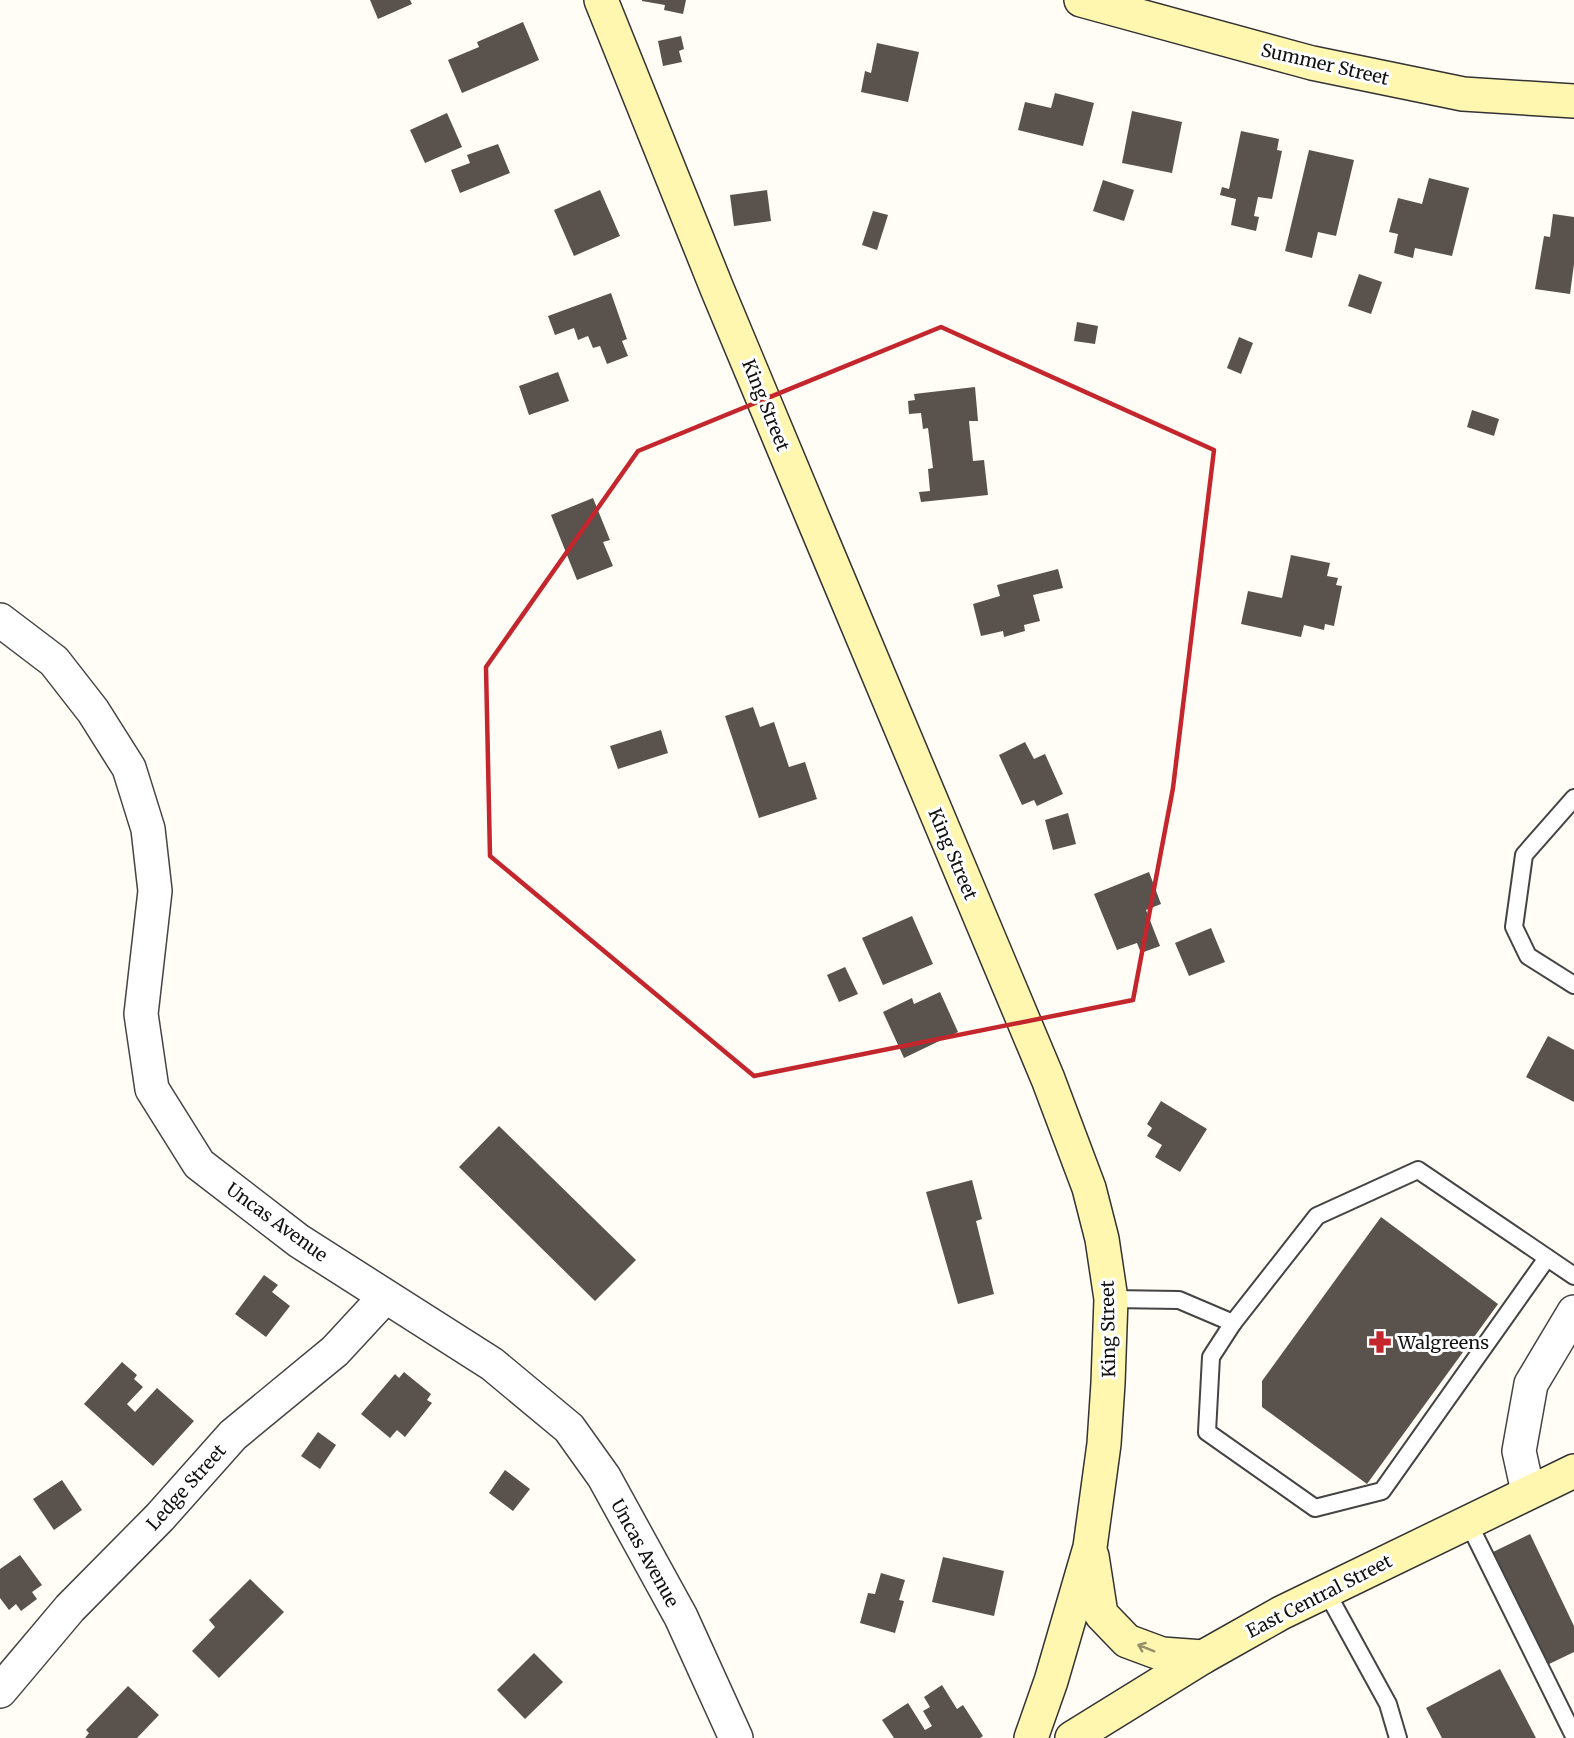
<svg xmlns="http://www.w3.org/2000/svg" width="1574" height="1738" viewBox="0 0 1574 1738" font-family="Merriweather,serif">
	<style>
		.building { fill: #5a524d }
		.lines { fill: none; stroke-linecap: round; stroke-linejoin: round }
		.lane-casing { stroke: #444; stroke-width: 20 }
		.street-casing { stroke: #444; stroke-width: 36 }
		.secondary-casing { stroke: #333; stroke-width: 36 }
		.lane { stroke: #fff; stroke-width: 16 }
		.street { stroke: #fff; stroke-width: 33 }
		.secondary { stroke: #fff6b0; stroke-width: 33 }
		.oneway { stroke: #948f68 }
		.marked { fill: none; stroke: #c4262e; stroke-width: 4.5; stroke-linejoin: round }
		.labels { text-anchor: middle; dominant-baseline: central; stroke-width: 6; stroke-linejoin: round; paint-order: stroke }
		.street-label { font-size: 18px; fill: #111; stroke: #fff }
		.poi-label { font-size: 18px; fill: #111; stroke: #fff; text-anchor: start }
	</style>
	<rect width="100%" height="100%" fill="#fffdf5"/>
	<g class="building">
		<path d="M370,0H410L412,4L378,19Z"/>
		<path d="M642,0H686L683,14L664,10L665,5L642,1Z"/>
		<path d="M523,22L539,60L462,93L448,60L479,47L477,42Z"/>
		<path d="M681,36L684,49L679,51L682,62L663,66L658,41Z"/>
		<path d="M877,43L919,52L908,102L861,92L865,71L871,73Z"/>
		<path d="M1055,93L1094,103L1083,146L1018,130L1025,102L1051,108Z"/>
		<path d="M1132,111L1182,122L1172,173L1122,163Z"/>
		<path d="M447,113L462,147L425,163L410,130Z"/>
		<path d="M1241,131L1279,139L1277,150L1282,151L1272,199L1258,197L1254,216L1259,217L1256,231L1231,225L1236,199L1220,195L1222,187L1229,189Z"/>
		<path d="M498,144L510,173L460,193L451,170L470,163L467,155Z"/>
		<path d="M1309,150L1354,160L1336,236L1318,232L1312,258L1285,251Z"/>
		<path d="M1429,178L1469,188L1452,256L1415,248L1413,258L1394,253L1398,234L1389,232L1398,198L1422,204Z"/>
		<path d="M1103,180L1134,190L1124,221L1093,211Z"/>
		<path d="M600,190L620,236L574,256L554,210Z"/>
		<path d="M767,190L771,221L734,226L730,195Z"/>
		<path d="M873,211L888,215L877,250L862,245Z"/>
		<path d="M1553,214L1574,217V264L1570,294L1535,289L1544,236L1550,237Z"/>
		<path d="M1359,274L1382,282L1371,314L1348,306Z"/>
		<path d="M611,293L627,339L622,341L628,356L607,364L600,346L593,348L588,336L578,340L574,328L555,335L548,316Z"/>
		<path d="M1077,322L1098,326L1095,344L1074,341Z"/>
		<path d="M1239,337L1253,343L1241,374L1227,368Z"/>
		<path d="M558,372L569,401L529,415L519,386Z"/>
		<path d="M975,387L978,421H969L973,461L984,460L988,495L921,502L919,492L930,491L928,469L933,468L928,428L923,429L921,413L909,414L908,401L915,400L914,394Z"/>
		<path d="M1472,410L1499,419L1494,436L1467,427Z"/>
		<path d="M593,498L610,540L603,542L613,566L577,580L551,515Z"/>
		<path d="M1291,555L1330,563L1327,576L1338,578L1336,585L1342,586L1334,626L1325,624L1324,630L1304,625L1301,637L1241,624L1248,591L1282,598Z"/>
		<path d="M1058,569L1063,588L1033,595L1040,621L1024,625L1025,631L1004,637L1003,631L981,636L973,604L1000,596L997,585Z"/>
		<path d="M753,707L760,727L774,722L789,767L805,762L817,799L759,818L725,716Z"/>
		<path d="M661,730L668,753L618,769L610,746Z"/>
		<path d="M1025,742L1034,759L1045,754L1063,794L1037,806L1034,800L1022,805L999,755Z"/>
		<path d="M1068,813L1076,844L1053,850L1045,820Z"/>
		<path d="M1149,872L1161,904L1146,910L1160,946L1141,953L1137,943L1117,950L1094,894Z"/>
		<path d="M912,916L933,964L883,985L862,938Z"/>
		<path d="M1211,928L1225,962L1189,976L1175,943Z"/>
		<path d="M845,967L858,994L839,1002L827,975Z"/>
		<path d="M940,992L958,1032L904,1058L883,1012L912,998L914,1004Z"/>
		<path d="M1548,1036L1574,1050V1102L1526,1077Z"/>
		<path d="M1161,1101L1207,1129L1180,1172L1155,1157L1162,1145L1147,1136L1152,1128L1147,1124Z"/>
		<path d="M499,1126L636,1260L595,1301L459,1167Z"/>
		<path d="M972,1180L982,1219L976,1221L994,1294L958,1304L926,1192Z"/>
		<path d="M1381,1217L1498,1304L1367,1484L1262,1407V1381Z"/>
		<path d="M264,1275L278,1285L272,1292L290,1306L266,1337L235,1314Z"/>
		<path d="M122,1362L137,1375L134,1379L143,1387L127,1404L135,1412L157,1388L194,1421L153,1466L84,1404Z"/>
		<path d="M404,1372L431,1394L427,1400L432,1403L405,1437L397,1430L390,1438L361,1414L395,1374L399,1378Z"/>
		<path d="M318,1432L336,1445L320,1469L301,1456Z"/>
		<path d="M505,1470L530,1489L513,1511L489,1493Z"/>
		<path d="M62,1480L82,1510L54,1530L33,1499Z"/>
		<path d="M1530,1534L1574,1626V1652L1547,1665L1493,1552Z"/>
		<path d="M20,1555L42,1585L32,1592L37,1599L21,1611L16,1604L9,1610L0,1598V1569Z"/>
		<path d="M943,1557L1004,1571L994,1616L932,1602Z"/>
		<path d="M881,1573L905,1580L899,1600L904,1601L895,1633L860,1623L868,1593L875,1594Z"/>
		<path d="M250,1579L284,1612L219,1678L192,1651L215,1627L209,1620Z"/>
		<path d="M534,1653L563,1682L525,1719L497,1690Z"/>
		<path d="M1500,1669L1536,1738H1442L1426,1708Z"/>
		<path d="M942,1685L957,1709L963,1705L983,1736L980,1738H894L882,1720L908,1703L925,1730L932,1726L923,1711L930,1707L924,1697Z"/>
		<path d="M128,1686L159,1715L137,1738H85L89,1733L86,1730Z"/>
	</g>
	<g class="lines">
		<g class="lane-casing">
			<g id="lane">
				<path d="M1574,798L1524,855L1514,927L1528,956L1574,985"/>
				<path d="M1111,1299L1179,1300L1233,1323L1317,1216L1418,1170L1574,1276"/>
				<path d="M1233,1323L1211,1357L1207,1432L1315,1508L1382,1491L1547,1258"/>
				<path d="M1468,1522L1574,1736"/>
				<path d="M1326,1591L1388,1704L1398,1738"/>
			</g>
		</g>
		<g class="street-casing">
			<g id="street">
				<path d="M0,620L54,661L93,711L129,768L148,829L155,891L141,1014L152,1089L199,1164L299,1241L492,1364L569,1428L604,1477L681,1617L736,1738"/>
				<path d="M1528,1492L1519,1451L1531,1384L1574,1312"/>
				<path d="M0,1691L70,1608L160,1517L233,1435L335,1351L385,1297"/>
			</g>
		</g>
		<g class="secondary-casing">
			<g id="secondary">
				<path d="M601,0L718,291L814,521L1048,1079L1089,1188L1102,1239L1111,1299L1108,1383L1104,1444L1090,1547L1051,1681L1031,1738"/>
				<path d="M1081,0L1312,63L1463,94L1574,101"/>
				<path d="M1092,1556L1101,1614L1127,1641L1162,1654L1203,1657"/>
				<path d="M1072,1738L1203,1657L1281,1613L1574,1471"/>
			</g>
		</g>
		<use href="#lane" class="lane"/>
		<use href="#street" class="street"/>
		<use href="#secondary" class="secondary"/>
	</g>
	<defs><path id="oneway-shaft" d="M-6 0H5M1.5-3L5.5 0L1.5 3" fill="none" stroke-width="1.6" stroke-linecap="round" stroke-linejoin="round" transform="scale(1.5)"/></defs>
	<use class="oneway" href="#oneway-shaft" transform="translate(1146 1648) rotate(-158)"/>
	<path class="marked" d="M941,327L1214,450L1173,788L1133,1000L754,1076L490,856L486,667L638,451Z"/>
	<defs>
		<g id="pharmacy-bare" transform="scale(1.8)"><path d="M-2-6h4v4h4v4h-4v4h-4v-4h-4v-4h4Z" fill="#c4262e" stroke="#fff" stroke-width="2.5" paint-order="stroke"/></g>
	</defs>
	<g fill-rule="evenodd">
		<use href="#pharmacy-bare" x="1380" y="1342"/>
	</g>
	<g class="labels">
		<g class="street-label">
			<text transform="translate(1325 64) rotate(13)">Summer Street</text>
			<text transform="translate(766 405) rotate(68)">King Street</text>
			<text transform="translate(953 854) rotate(67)">King Street</text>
			<text transform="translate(277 1222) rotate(36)">Uncas Avenue</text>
			<text transform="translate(1108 1329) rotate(-91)">King Street</text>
			<text transform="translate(186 1487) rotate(-48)">Ledge Street</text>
			<text transform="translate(645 1553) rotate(61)">Uncas Avenue</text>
			<text transform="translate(1319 1596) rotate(-27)">East Central Street</text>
		</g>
		<g class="poi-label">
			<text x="1398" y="1342">Walgreens</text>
		</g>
	</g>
</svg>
